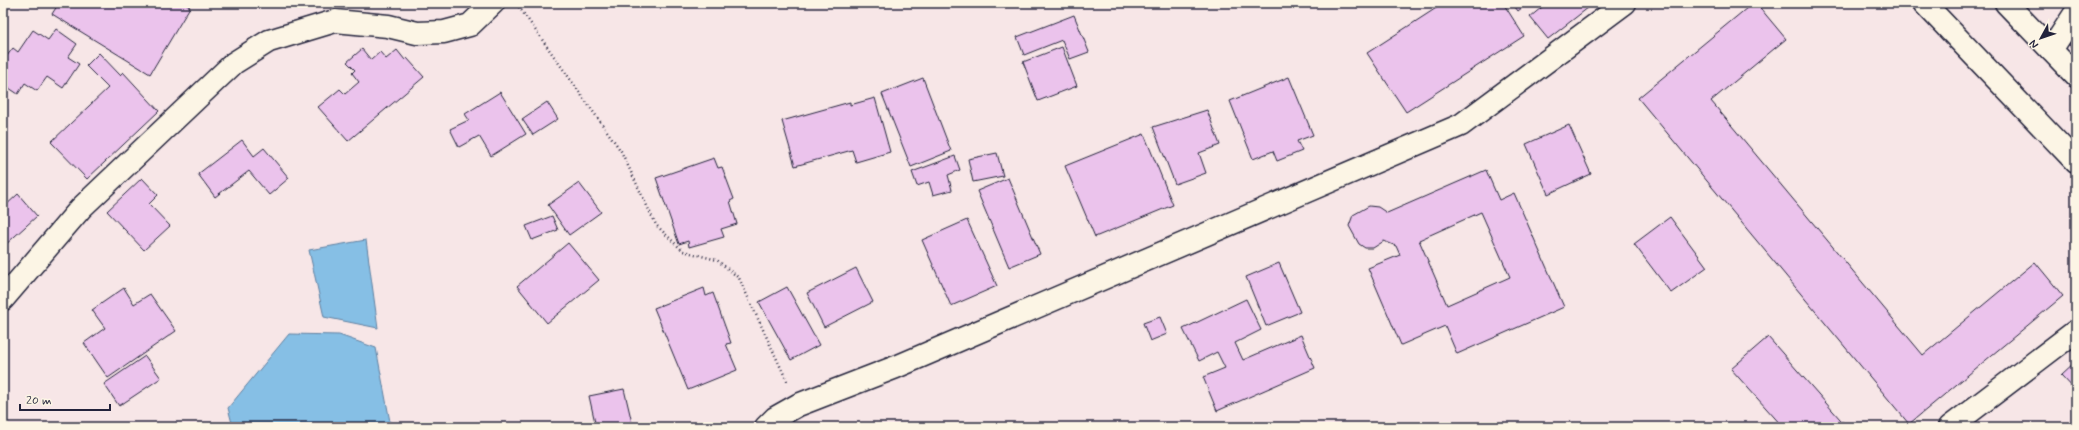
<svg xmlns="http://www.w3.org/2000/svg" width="2079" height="430" viewBox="0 0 2079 430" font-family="Mynerve,sans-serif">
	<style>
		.water { fill: #86bfe5; stroke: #5e80a1 }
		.building { fill: #ebc3ec; stroke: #22223b; fill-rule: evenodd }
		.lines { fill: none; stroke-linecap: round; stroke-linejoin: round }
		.minor-casing { stroke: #22223b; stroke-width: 25 }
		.highway-casing { stroke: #22223b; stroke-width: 25 }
		.path { stroke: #22223b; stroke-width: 2.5; stroke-dasharray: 1 3; stroke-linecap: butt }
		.minor { stroke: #fcf5e5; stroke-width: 22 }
		.highway { stroke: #fcf5e5; stroke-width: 22 }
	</style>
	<rect width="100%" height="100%" fill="#f7e6e7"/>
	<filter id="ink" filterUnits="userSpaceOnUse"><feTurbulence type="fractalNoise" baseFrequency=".025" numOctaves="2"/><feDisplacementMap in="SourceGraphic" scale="8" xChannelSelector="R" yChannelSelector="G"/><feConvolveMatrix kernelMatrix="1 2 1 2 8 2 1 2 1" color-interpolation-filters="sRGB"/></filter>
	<g filter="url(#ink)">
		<g class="water">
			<path d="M366,240L378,328L324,317L309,250Z"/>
			<path d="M289,334L339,335L376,348L391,427H233L228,408Z"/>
		</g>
		<g class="building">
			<path d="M59,3H183L190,7L150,74L52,14Z"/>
			<path d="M1444,3H1503L1524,36L1406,112L1367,53Z"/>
			<path d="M1512,3H1528L1518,11Z"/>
			<path d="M1547,3H1592L1593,4L1548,39L1530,17Z"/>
			<path d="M1753,3H1756L1786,39L1711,101L1923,355L2035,262L2063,296L1909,424L1638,98Z"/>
			<path d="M1074,15L1089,52L1070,59L1062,40L1024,55L1017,37Z"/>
			<path d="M56,29L77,44L68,57L79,64L63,88L47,77L37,91L25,83L18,94L3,84V76L5,73L3,72V61L13,48L18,52L33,30L48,40Z"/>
			<path d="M2076,37V52L2069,45Z"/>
			<path d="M1062,47L1077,86L1038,101L1023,62Z"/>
			<path d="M362,49L371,60L380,52L386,59L397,50L405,60L407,58L424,77L348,141L318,107L340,89L345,94L359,82L352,73L355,70L347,62Z"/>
			<path d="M99,53L120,75L123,72L159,111L87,179L51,142L108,88L86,66Z"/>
			<path d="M1289,77L1313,135L1297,141L1302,151L1277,161L1273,151L1253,159L1230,101Z"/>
			<path d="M923,78L951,151L911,167L882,94Z"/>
			<path d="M500,92L526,134L491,156L479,136L459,147L450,129L469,120L465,114Z"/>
			<path d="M875,98L890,152L856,162L852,150L795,166L782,121L850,102V105Z"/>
			<path d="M547,102L558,119L533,135L522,119Z"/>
			<path d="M1207,110L1220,145L1199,153L1206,173L1175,184L1153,127Z"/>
			<path d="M1569,125L1591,174L1548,194L1526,144Z"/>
			<path d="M1144,134L1173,205L1095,237L1065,166Z"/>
			<path d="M242,140L254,156L264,148L289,178L269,195L249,171L215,197L198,174Z"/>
			<path d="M997,153L1003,176L973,182L968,159Z"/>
			<path d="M955,156L960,170L948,175L952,190L933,195L929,182L917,186L912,172Z"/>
			<path d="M714,158L718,168L722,167L734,199L730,201L737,224L721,229L724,237L689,247L688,241L679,244L656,178Z"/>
			<path d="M1486,170L1499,200L1514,193L1564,307L1457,354L1445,326L1401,345L1368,268L1400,255L1396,246L1384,241L1373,248H1365L1359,244L1349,226L1353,215L1369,206L1378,207L1387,213ZM1481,212L1510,277L1447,305L1419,240Z"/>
			<path d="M142,178L158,195L149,204L170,226L144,250L107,211Z"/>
			<path d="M1008,178L1040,254L1009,267L977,191Z"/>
			<path d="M579,183L601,212L569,235L548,205Z"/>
			<path d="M18,194L37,216L3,247V208Z"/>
			<path d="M552,216L558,230L532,240L526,226Z"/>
			<path d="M1670,217L1707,267L1671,293L1634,244Z"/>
			<path d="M967,220L997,286L951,306L922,240Z"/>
			<path d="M568,243L599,280L547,323L517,286Z"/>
			<path d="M1279,263L1300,312L1266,326L1246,277Z"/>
			<path d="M856,268L873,302L824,327L807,293Z"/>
			<path d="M787,287L819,345L791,360L759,302Z"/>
			<path d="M124,288L134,304L150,294L176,331L108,378L84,343L105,328L92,310Z"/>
			<path d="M704,288L706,296L713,293L731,343L726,344L737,370L688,390L654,308Z"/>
			<path d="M1246,299L1261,330L1235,343L1243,360L1301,335L1315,368L1217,411L1203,377L1225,368L1217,352L1199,361L1183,329Z"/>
			<path d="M1160,317L1167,334L1150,341L1143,323Z"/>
			<path d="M1768,337L1847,427H1783L1731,369Z"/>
			<path d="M145,356L161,378L119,406L104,384Z"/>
			<path d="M2076,361V391L2061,375Z"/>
			<path d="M624,389L633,427H596L589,396Z"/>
			<path d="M1049,424V427H995Z"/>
		</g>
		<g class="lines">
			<g class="minor-casing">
				<g id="minor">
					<path d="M2051,50L2076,12"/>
					<path d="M3,299L81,208L234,63L269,41L335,21L388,26L417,33L444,32L470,25L493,3"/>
					<path d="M766,427L775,418L798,405L896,367L1461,125L1625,3"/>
					<path d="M1950,427L2076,331"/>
				</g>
			</g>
			<g class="highway-casing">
				<g id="highway">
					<path d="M1924,3L2076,162"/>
					<path d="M2006,3L2076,76"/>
				</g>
			</g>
			<path class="path" d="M519,7L621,151L656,225L683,251L717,260L739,278L787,381"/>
			<use href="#minor" class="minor"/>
			<use href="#highway" class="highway"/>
		</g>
	</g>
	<rect width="2079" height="430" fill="none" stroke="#fcf5e5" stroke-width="16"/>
	<rect x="8" y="8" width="2063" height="414" fill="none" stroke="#22223b" stroke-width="1.5" filter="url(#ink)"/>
	<g transform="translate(2041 38) rotate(230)" stroke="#fcf5e5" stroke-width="3" paint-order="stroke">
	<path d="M0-3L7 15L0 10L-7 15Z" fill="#22223b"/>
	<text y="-6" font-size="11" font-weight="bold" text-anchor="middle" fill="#22223b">N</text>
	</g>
	<path d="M20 404v6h90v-6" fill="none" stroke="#22223b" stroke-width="2"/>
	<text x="26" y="404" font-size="12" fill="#22223b" stroke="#fcf5e5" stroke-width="3" paint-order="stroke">20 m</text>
</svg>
